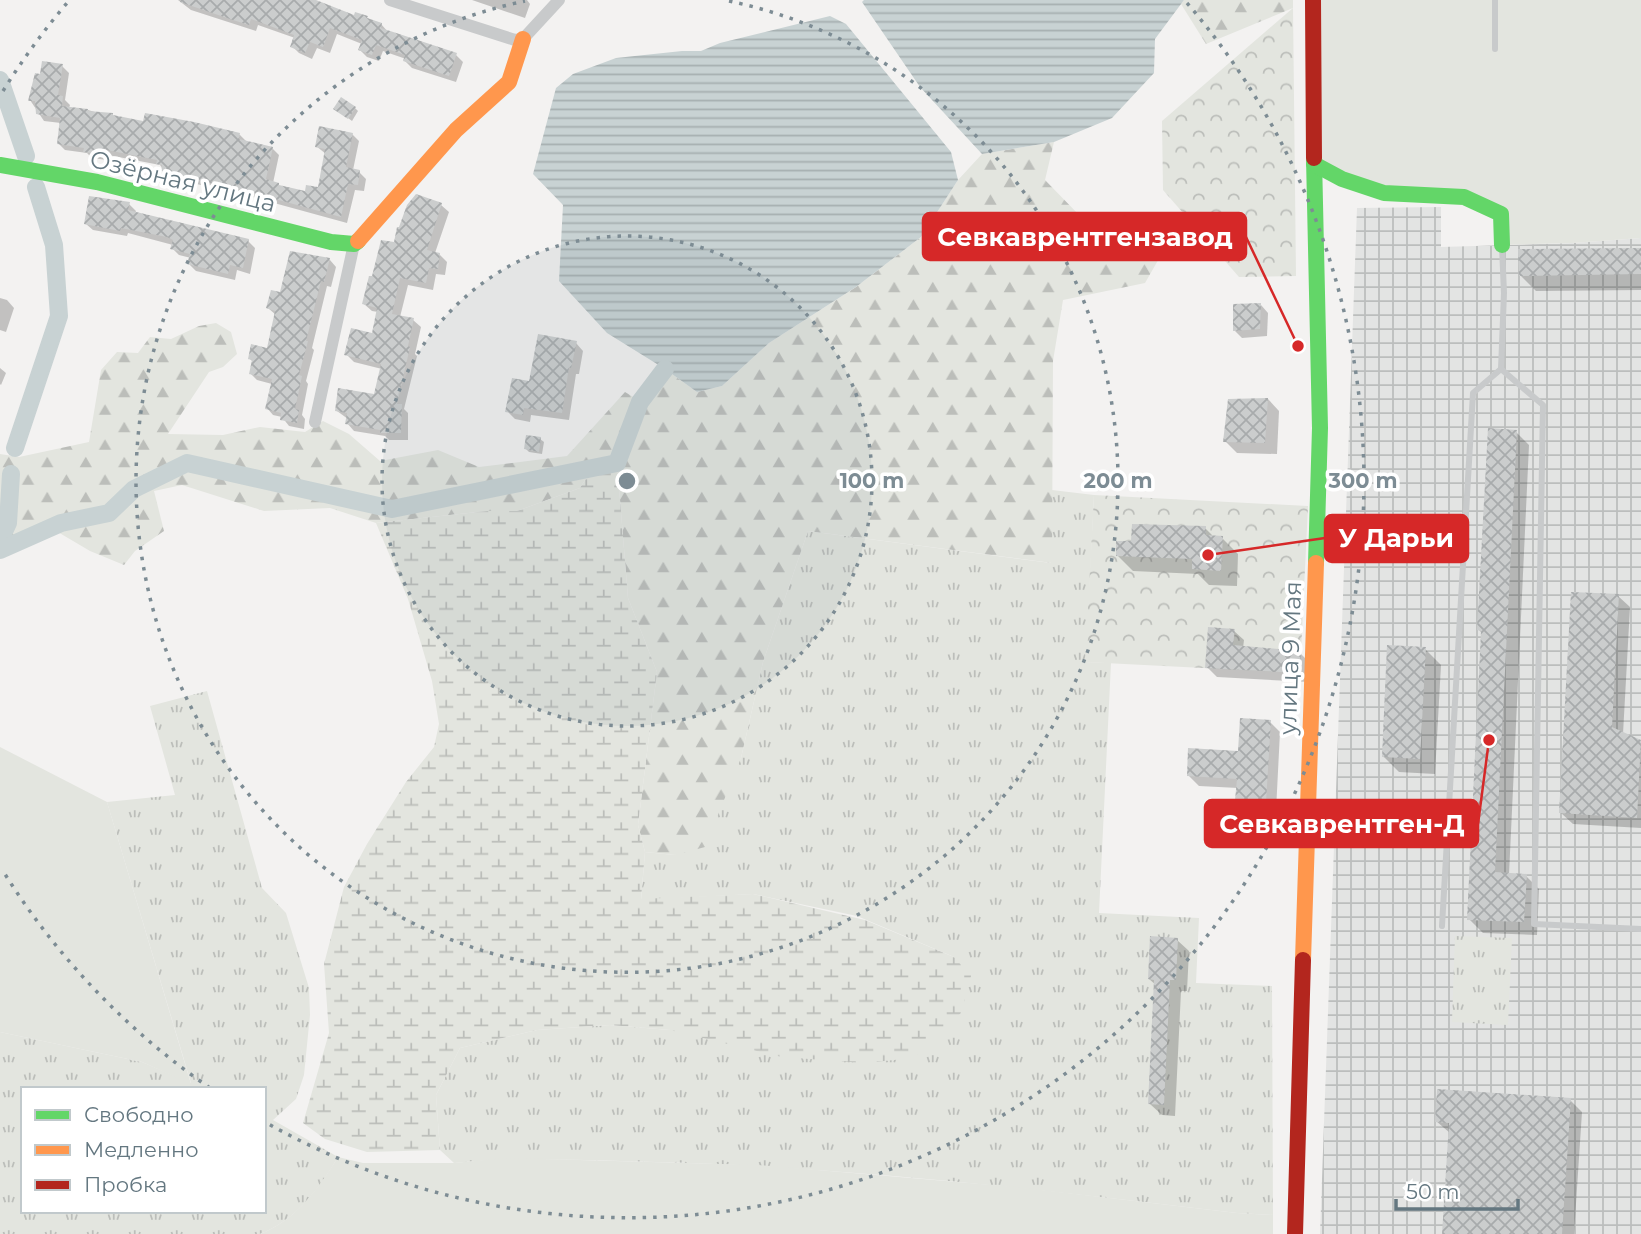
<svg xmlns="http://www.w3.org/2000/svg" width="1641" height="1234" viewBox="0 0 1641 1234" font-family="Montserrat,sans-serif">
	<style>
		.industrial { fill: url(#industrial-grid) }
		.grass { fill: url(#grass-tufts); fill-rule: evenodd }
		.forest { fill: url(#forest-firs) }
		.wetland { fill: url(#wetland-marsh) }
		.park { fill: url(#park-crowns) }
		.garden { fill: #e3e5df }
		.water { fill: url(#water-rules) }
		.shadow { fill: #0003 }
		.lines { fill: none; stroke-linecap: round; stroke-linejoin: round }
		.canal { stroke: #c8d2d3; stroke-width: 18 }
		.building { fill: url(#building-cross-hatch) }
		.lane { stroke: #c8cacb; stroke-width: 6 }
		.street { stroke: #c8cacb; stroke-width: 12 }
		.fast { stroke: #63d668; stroke-width: 16 }
		.slow { stroke: #ff974d; stroke-width: 16 }
		.jam { stroke: #b3261e; stroke-width: 16 }
		.ring { fill: none; stroke: #7d8c94; stroke-width: 3.5; stroke-dasharray: 3.5 7 }
		.labels { text-anchor: middle; dominant-baseline: central; stroke-width: 7; stroke-linejoin: round; paint-order: stroke }
		.street-label { font-size: 24px; fill: #647780; stroke: #fff }
		.centre { fill: #7d8c94; stroke: #fff; stroke-width: 3.5 }
		.ring-label { font-size: 21px; text-anchor: middle; font-weight: bold; fill: #7d8c94; stroke: #fff; stroke-width: 7; stroke-linejoin: round; paint-order: stroke }
		.leader { fill: none; stroke: #d62828; stroke-width: 2.5 }
		.callout-dot { fill: #d62828; stroke: #fff; stroke-width: 2.5 }
		.callout { fill: #d62828; stroke: #d62828; stroke-width: 2.5 }
		.callout-label { font-size: 26px; text-anchor: middle; font-weight: bold; fill: #fff }
	</style>
	<defs>
		<pattern id="industrial-grid" width="8" height="8" patternUnits="userSpaceOnUse" patternTransform="scale(1.75)"><rect width="8" height="8" fill="#e3e4e3"/><path d="M0 4h8M4 0v8" fill="none" stroke="#bcbebd"/></pattern>
		<pattern id="grass-tufts" width="24" height="20" patternUnits="userSpaceOnUse" patternTransform="scale(1.75)"><rect width="24" height="20" fill="#e3e5df"/><path d="M3 7l-1-3M5 7V3M7 7l1-3M15 17l-1-3M17 17v-4M19 17l1-3" fill="none" stroke="#bcbeba"/></pattern>
		<pattern id="forest-firs" width="22" height="20" patternUnits="userSpaceOnUse" patternTransform="scale(1.75)"><rect width="22" height="20" fill="#e3e5df"/><path d="M5 1l3.5 6h-7zM16 11l3.5 6h-7z" fill="#bcbeba"/></pattern>
		<pattern id="wetland-marsh" width="20" height="14" patternUnits="userSpaceOnUse" patternTransform="scale(1.75)"><rect width="20" height="14" fill="#e3e5df"/><path d="M1 5h8M5 5V1M11 12h8M15 12V8" fill="none" stroke="#bcbeba"/></pattern>
		<pattern id="park-crowns" width="20" height="18" patternUnits="userSpaceOnUse" patternTransform="scale(1.75)"><rect width="20" height="18" fill="#e3e5df"/><path d="M2 6a3 3 0 1 1 6 0M12 15a3 3 0 1 1 6 0" fill="none" stroke="#bcbeba"/></pattern>
		<pattern id="water-rules" width="6" height="5" patternUnits="userSpaceOnUse" patternTransform="scale(1.75)"><rect width="6" height="5" fill="#c8d2d3"/><path d="M0 2.5h6" fill="none" stroke="#a6afb0"/></pattern>
		<pattern id="building-cross-hatch" width="8" height="8" patternUnits="userSpaceOnUse" patternTransform="scale(1.75)"><rect width="8" height="8" fill="#cbcdcd"/><path d="M0 0l8 8M0 8l8-8" fill="none" stroke="#a8abac"/></pattern>
	</defs>
	<rect width="100%" height="100%" fill="#f3f2f1"/>
	<path class="industrial" d="M1441,207V247L1572,243L1641,238V1234H1320L1357,208Z"/>
	<g class="grass">
		<path d="M1052,490L1094,495L1086,662L1111,663L1099,913L1199,918L1196,983L1272,986L1273,1215L1237,1213C1043,1190 850,1167 655,1162C588,1160 521,1157 454,1163L440,1150L436,1095L460,1048L537,1030L610,1025L670,1030L954,957L857,916L753,894L641,900L645,852L675,855L741,758L763,662L808,531L1051,563Z"/>
		<path d="M207,691L262,888L286,913L309,988L310,1015L304,1075L296,1099L273,1120L338,1157C319,1189 296,1220 260,1234H0V1032L142,1062L191,1083L107,802L175,795L150,706ZM23,1089H264V1211H23Z"/>
		<path d="M1455,936L1512,938L1508,1025L1452,1022Z"/>
	</g>
	<g class="forest">
		<path d="M1184,0H1293V8L1206,44L1181,4Z"/>
		<path d="M1054,142L1045,180L1082,218L1122,225L1168,243L1145,283L1063,300L1053,361L1052,563L808,531L763,662L741,758L705,847L675,855L645,852L638,825L657,672L628,598L617,463L587,477L580,488L517,511H487L376,523L330,508L264,511L182,485L154,491L164,531L135,551L124,565L90,551L51,528L0,550V454L19,457L89,442L101,370L117,352L138,353L150,337L171,339L199,326L216,323L231,332L237,354L223,367L209,372L168,434L223,435L260,427L305,432L323,421L349,434L380,461L438,450L479,467L567,456L625,392L640,401L665,369L697,392L722,386L769,343L856,287L921,237L958,180L982,154Z"/>
	</g>
	<path class="wetland" d="M617,463L628,598L657,672L638,825L645,852L641,899L753,894L865,920L954,957L971,976L961,1013L914,1058L864,1063L782,1057L670,1030L610,1025L537,1030L460,1048L436,1095L440,1150L367,1152L325,1139L303,1123L329,1033L324,964L344,887L367,844L406,782L434,747L439,724L432,681L408,599L376,523L487,511H517L580,488L587,477Z"/>
	<g class="park">
		<path d="M1293,8L1296,276L1239,277L1163,190L1162,121Z"/>
		<path d="M1094,495L1308,506L1300,673L1085,662Z"/>
	</g>
	<g class="garden">
		<path d="M1313,0H1641V238L1572,243L1502,245L1501,214L1465,197L1384,193L1314,164Z"/>
		<path d="M0,747L107,802L191,1084L142,1062L0,1032Z"/>
		<path d="M338,1157L363,1163H454L505,1158L758,1165L1016,1187L1237,1213L1273,1215V1234H260C296,1220 318,1189 338,1157Z"/>
	</g>
	<g class="water">
		<path d="M864,0H1184L1155,39L1154,73L1112,118L1054,142L982,154L920,87L862,2Z"/>
		<path d="M830,16L846,24L951,152L958,180L921,237L856,287L769,343L722,386L697,392L665,369L607,333L559,281L563,205L533,174L556,88L573,74L616,58L682,51H701L720,43Z"/>
	</g>
	<g class="shadow">
		<path d="M178,0H311L355,17L367,18L381,24L388,32L456,55L463,62L456,82L412,68L405,61L406,59L383,51L379,61L367,57L360,50L362,44L337,34L330,53L317,48L312,59L299,53L292,46L295,38L258,25L256,31L191,10Z"/>
		<path d="M472,0H527L530,4L525,18Z"/>
		<path d="M62,66L69,73L65,100L70,105L69,108L88,110L115,118L240,135L247,142L272,148L279,155L273,183L282,188L306,193L319,189L326,154L316,146L352,134L359,141L353,170L359,172L366,179L364,191L355,190L347,223L234,192L232,199L221,196L214,188L170,178L160,165L108,155L107,160L92,158L87,153L65,150L58,143L61,123L44,121L30,100L41,76Z"/>
		<path d="M355,108L358,111L352,121L339,111Z"/>
		<path d="M129,204L136,211L135,214L248,241L255,248L250,274L237,270L235,280L196,271L189,264L191,258L179,255L172,248L173,245L128,233L127,236L93,230L86,224Z"/>
		<path d="M441,205L449,212L435,253L439,254L447,262L445,275L436,274L433,290L408,285L400,317L413,320L421,327L415,354L417,356L404,409L408,413V440H389L385,436L354,431L347,423L348,419L337,411L375,396L382,369L354,362L346,354L373,335L378,312L372,311L364,304L396,245Z"/>
		<path d="M1641,249V290L1536,291L1520,275Z"/>
		<path d="M330,260L336,267L331,287L327,286L312,348L314,350L306,381L308,384L302,415L305,419L304,429L289,426L282,417L273,415L267,408L272,384L257,380L250,373L253,362L249,358L268,350L276,315L268,308L281,294Z"/>
		<path d="M0,298L7,300L14,308L6,332L0,330Z"/>
		<path d="M1261,305L1268,313L1267,336L1242,338L1234,330Z"/>
		<path d="M576,343L583,351L579,374H576L569,420L531,415L530,422L515,419L507,411L530,383Z"/>
		<path d="M0,368L6,373L1,385L0,384Z"/>
		<path d="M1268,399L1279,411L1277,454L1237,453L1225,441Z"/>
		<path d="M1516,432L1529,445L1509,875L1526,876L1539,889L1537,935L1483,933L1469,919L1482,633L1479,630Z"/>
		<path d="M540,439L544,442L542,454L529,452L526,449Z"/>
		<path d="M1205,528L1214,537L1222,538L1238,554L1237,586L1209,585L1198,574L1133,571L1117,555L1133,543Z"/>
		<path d="M1618,596L1630,607L1623,734L1641,743V828L1573,824L1561,813Z"/>
		<path d="M1234,631L1244,640L1243,648L1300,653L1310,663L1309,682L1217,677L1207,667Z"/>
		<path d="M1425,649L1441,665L1435,774L1399,772L1383,756Z"/>
		<path d="M1270,722L1280,732L1276,811L1248,810L1237,799L1238,788L1199,786L1188,775L1240,752Z"/>
		<path d="M1177,940L1189,951L1187,991H1181L1175,1116L1162,1115L1150,1104L1156,985L1149,979Z"/>
		<path d="M1570,1100L1582,1112L1574,1234H1443L1450,1133L1436,1121Z"/>
	</g>
	<g class="lines">
		<g class="canal">
			<path d="M0,80L26,156"/>
			<path d="M15,448L59,316L54,245L36,187"/>
			<path d="M0,540L8,523L11,474"/>
			<path d="M0,550L61,523L109,513L134,489L187,463L392,509L617,463L640,402L665,369"/>
		</g>
	</g>
	<g class="building">
		<path d="M181,0H316L354,15L355,12L368,16L367,18L382,23L381,28L457,53L449,76L403,61L405,55L376,45L372,55L358,50L362,40L330,28L323,47L310,42L305,53L290,47L294,35L251,19L249,25L233,20L180,2Z"/>
		<path d="M42,61L63,64L58,95L63,96L62,106L88,109V111L113,113V115L143,121L145,113L194,122L240,133L239,139L273,147L266,179L279,183V185L305,191L306,185L318,187L325,149L315,147L319,126L353,133L346,167L360,170L358,185L348,184L341,217L227,186L226,193L212,190L214,184L161,171L162,165L156,164L157,160L102,149L101,154L83,152L84,148L57,144L60,118L36,114L35,101H28L35,73L40,74Z"/>
		<path d="M341,97L356,107L348,119L333,109Z"/>
		<path d="M416,194L442,203L427,250L440,253L438,269L429,268L426,283L400,278L392,314L414,318L408,346L410,347L397,404H402L401,433H380V430L345,424L347,413L335,411L338,388L374,394L381,364L344,355L351,328L372,333L377,308L362,304L369,276H372L381,240L394,242L397,227H399L407,205Z"/>
		<path d="M89,196L130,202L128,210L249,239L243,268L230,265L228,274L187,264L190,254L170,249L173,240L167,237L121,228L120,231L84,224Z"/>
		<path d="M1641,248V274L1519,276L1518,249Z"/>
		<path d="M290,251L330,258L324,282L321,281L306,341H308L299,375L302,376L295,409L299,410L297,423L280,420L281,413L265,409L272,379L249,374L252,360L248,359L251,344L267,348L275,311L266,308L271,290L280,292Z"/>
		<path d="M1261,303L1260,329L1233,331V304Z"/>
		<path d="M538,334L577,341L571,368L569,367L562,413L524,408L523,415L505,412L512,378L529,381Z"/>
		<path d="M1268,398L1265,443L1223,442L1228,399Z"/>
		<path d="M1488,428L1517,430L1495,872L1527,874L1524,922L1467,920L1481,631L1477,630Z"/>
		<path d="M526,435L541,437L539,452L524,449Z"/>
		<path d="M1132,524L1206,526V535L1223,536L1221,571L1192,569V559L1116,556V541H1131Z"/>
		<path d="M1571,592L1619,594L1612,727L1641,740L1637,818L1559,813Z"/>
		<path d="M1208,627L1235,629L1233,645L1301,651L1300,673L1205,668Z"/>
		<path d="M1387,645L1426,647L1420,759L1382,757Z"/>
		<path d="M1240,718L1271,720L1266,802L1235,800L1237,779L1187,776L1188,748L1238,751Z"/>
		<path d="M1150,936L1178,938L1176,980H1170L1164,1105L1148,1104L1154,980L1148,979Z"/>
		<path d="M1437,1089L1571,1098L1562,1234H1442L1449,1123L1435,1122Z"/>
	</g>
	<g class="lines">
		<g class="lane">
			<path d="M1495,0V49"/>
			<path d="M1502,247L1504,293L1501,369L1543,405L1534,924L1641,929"/>
			<path d="M1442,926L1473,393L1501,369"/>
		</g>
		<g class="street">
			<path d="M390,0L515,40L523,39L559,0"/>
			<path d="M315,422L354,244"/>
		</g>
		<g class="fast">
			<path d="M1314,158L1320,428L1316,563"/>
			<path d="M1314,164L1342,179L1384,193L1464,197L1501,214L1502,245"/>
			<path d="M0,165L97,182L331,242L354,244L358,241"/>
		</g>
		<g class="slow">
			<path d="M358,241L456,130L509,82L523,39"/>
			<path d="M1303,960L1316,563"/>
		</g>
		<g class="jam">
			<path d="M1313,0L1314,158"/>
			<path d="M1295,1234L1303,960"/>
		</g>
	</g>
	<circle cx="627" cy="481" r="245" fill="#7d8c94" fill-opacity=".12"/>
	<g class="ring">
		<circle cx="627" cy="481" r="245"/>
		<path d="M729 1A491 491 0 1 1 525 1"/>
		<path d="M210 1088A736 736 0 0 1 3 871M3 91A736 736 0 0 1 67 3M1187 3A736 736 0 0 1 265 1122"/>
	</g>
	<g class="labels">
		<g class="street-label">
			<text transform="translate(183 181) rotate(14)">Озёрная улица</text>
			<text transform="translate(1290 658) rotate(-88)">улица 9 Мая</text>
		</g>
	</g>
	<circle cx="627" cy="481" r="10" class="centre"/>
	<g class="ring-label">
		<text x="872" y="488">100 m</text>
		<text x="1118" y="488">200 m</text>
		<text x="1363" y="488">300 m</text>
	</g>
	<path class="leader" d="M1298 346L1246 237M1208 555L1325 538M1489 740L1478 824"/>
	<g class="callout-dot">
		<circle cx="1298" cy="346" r="7"/>
		<circle cx="1208" cy="555" r="7"/>
		<circle cx="1489" cy="740" r="7"/>
	</g>
	<g class="callout">
		<rect x="923" y="213" width="323" height="47" rx="7"/>
		<rect x="1325" y="515" width="143" height="47" rx="7"/>
		<rect x="1205" y="800" width="273" height="47" rx="7"/>
	</g>
	<g class="callout-label">
		<text x="1085" y="246">Севкаврентгензавод</text>
		<text x="1396" y="547">У Дарьи</text>
		<text x="1342" y="833">Севкаврентген-Д</text>
	</g>
	<rect x="21" y="1087" width="245" height="126" fill="#ffffff" stroke="#c1c9cc" stroke-width="2"/>
	<rect x="35" y="1110" width="35" height="10" fill="#63d668" stroke="#c1c9cc" stroke-width="2"/>
	<text x="84" y="1122" font-size="21" fill="#647780">Свободно</text>
	<rect x="35" y="1145" width="35" height="10" fill="#ff974d" stroke="#c1c9cc" stroke-width="2"/>
	<text x="84" y="1157" font-size="21" fill="#647780">Медленно</text>
	<rect x="35" y="1180" width="35" height="10" fill="#b3261e" stroke="#c1c9cc" stroke-width="2"/>
	<text x="84" y="1192" font-size="21" fill="#647780">Пробка</text>
	<path d="M1396 1199v10h122v-10" fill="none" stroke="#647780" stroke-width="3.5"/>
	<text x="1406" y="1199" font-size="21" fill="#647780" stroke="#ffffff" stroke-width="5" paint-order="stroke">50 m</text>
</svg>
